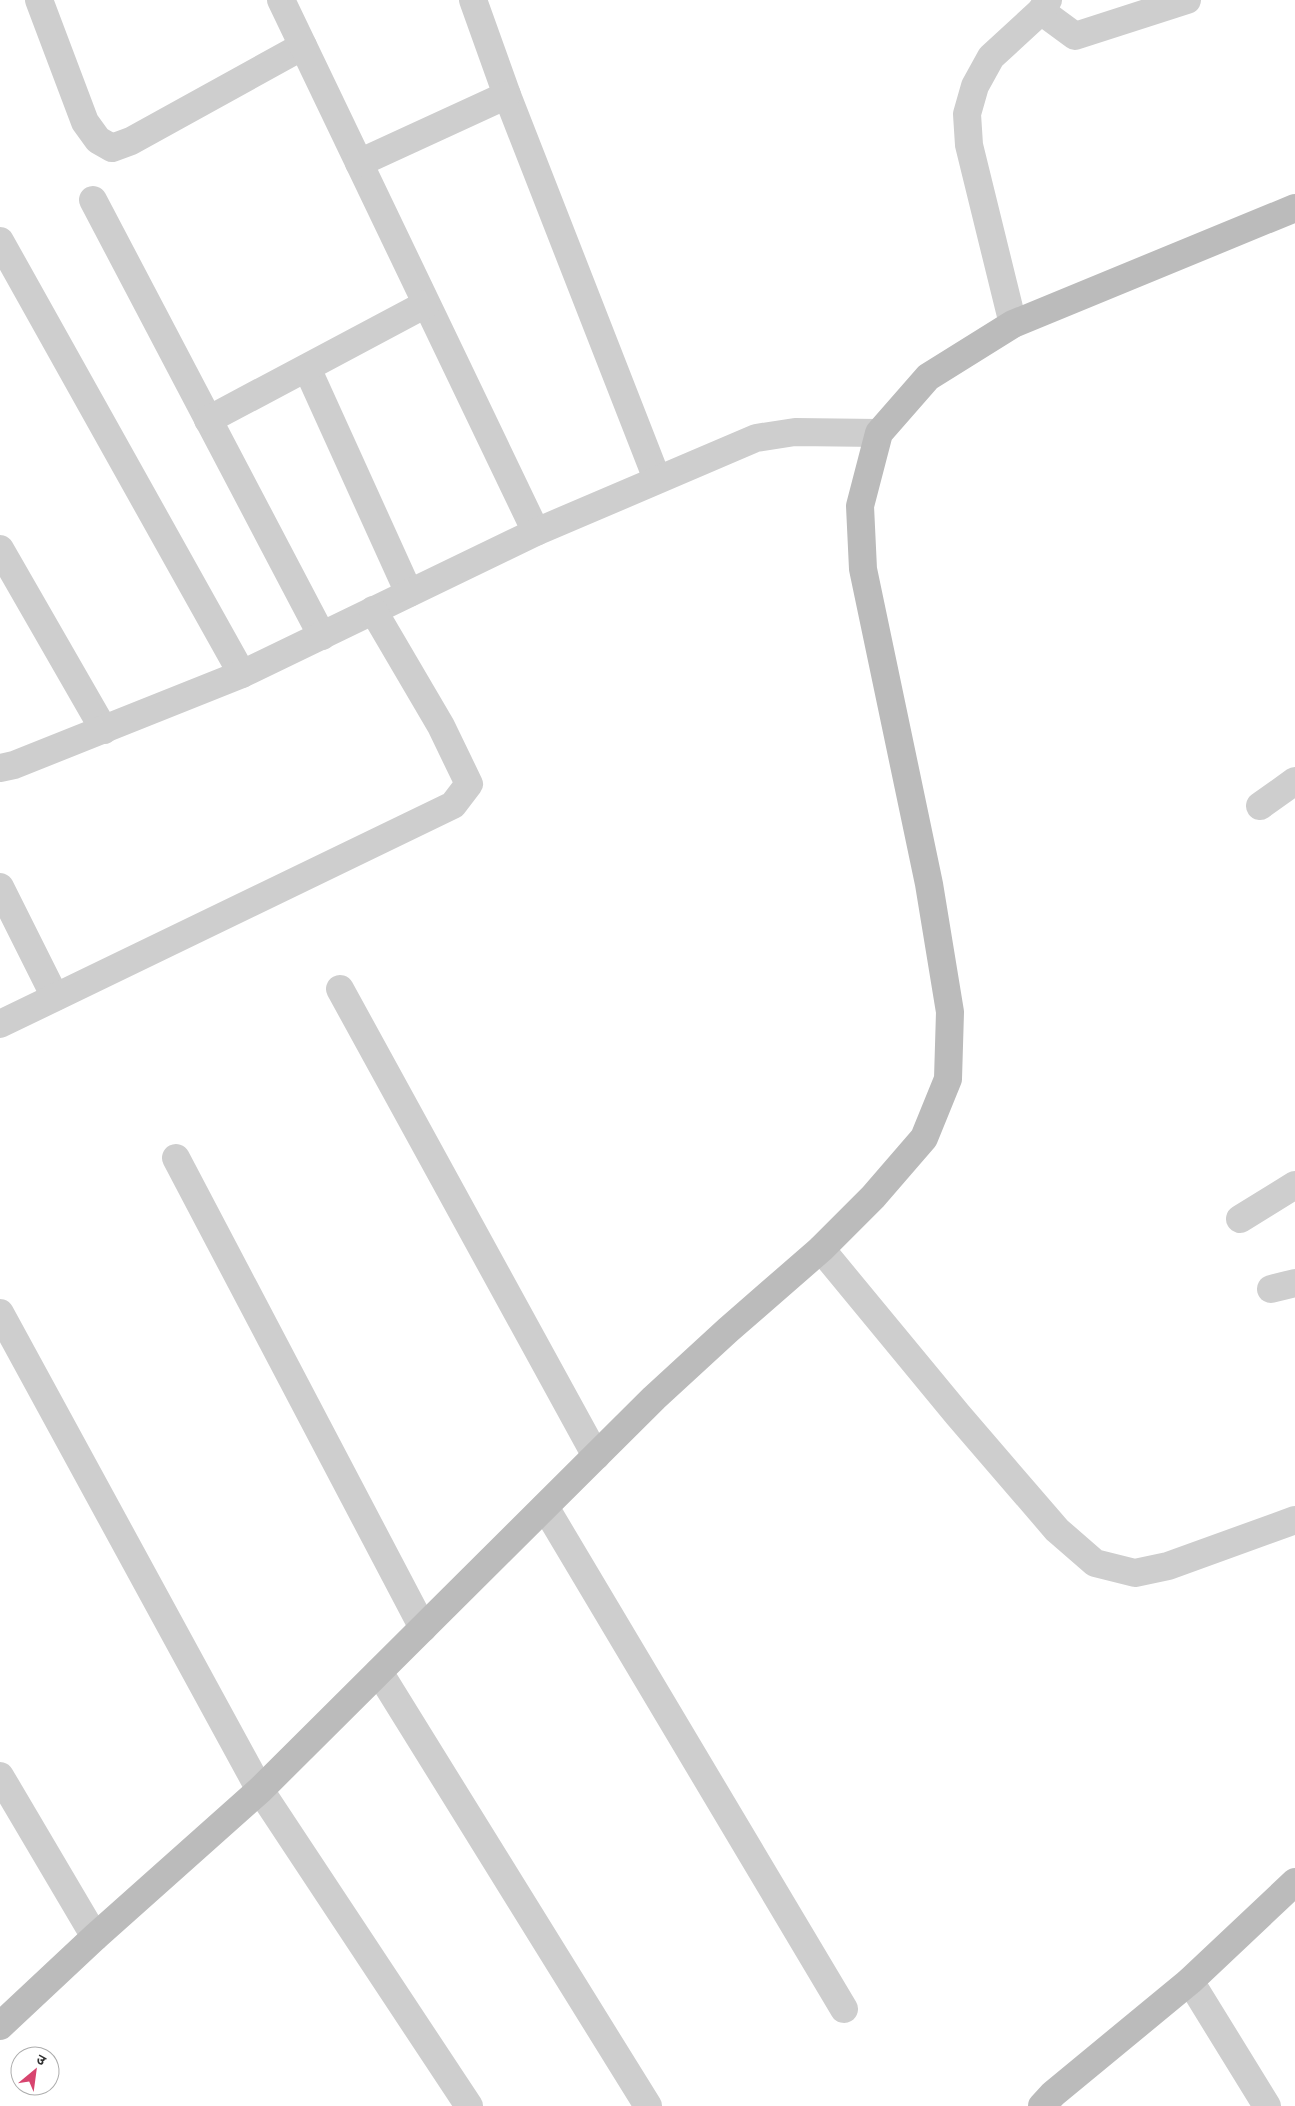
<svg xmlns="http://www.w3.org/2000/svg" width="1295" height="2106" viewBox="0 0 1295 2106" font-family="Rubik,'Noto Sans Devanagari',sans-serif">
	<style>
		.lines { fill: none; stroke-linecap: round; stroke-linejoin: round }
		.street { stroke: #cecece; stroke-width: 28 }
		.secondary { stroke: #bbb; stroke-width: 28 }
	</style>
	<rect width="100%" height="100%" fill="#fff"/>
	<g class="lines">
		<g class="street">
			<path d="M39,0L85,122L98,140L112,148L131,141L303,46"/>
			<path d="M281,0L536,532"/>
			<path d="M473,0L507,95L657,479"/>
			<path d="M1041,11L1075,36L1187,0"/>
			<path d="M359,163L507,95"/>
			<path d="M93,200L322,636"/>
			<path d="M0,241L242,674"/>
			<path d="M1013,324L969,145L967,114L975,86L991,57L1041,11L1048,0"/>
			<path d="M307,368L409,593"/>
			<path d="M208,420L426,304"/>
			<path d="M0,549L104,730"/>
			<path d="M0,768L14,765L242,674L536,532L756,438L795,432L879,433"/>
			<path d="M1260,806L1295,781"/>
			<path d="M0,887L55,997"/>
			<path d="M340,989L596,1456"/>
			<path d="M0,1024L453,805L469,784L441,726L373,610"/>
			<path d="M176,1158L423,1628"/>
			<path d="M1240,1219L1295,1185"/>
			<path d="M821,1249L958,1415L1057,1530L1095,1563L1135,1573L1168,1566L1295,1520"/>
			<path d="M1271,1289L1295,1283"/>
			<path d="M0,1313L260,1790L469,2106"/>
			<path d="M545,1507L844,2009"/>
			<path d="M379,1672L648,2106"/>
			<path d="M0,1776L95,1937"/>
			<path d="M1190,1981L1267,2106"/>
		</g>
		<g class="secondary">
			<path d="M0,2026L95,1937L260,1790L654,1398L728,1330L821,1249L873,1197L924,1138L948,1079L950,1012L929,884L863,569L860,506L879,433L928,377L1013,324L1295,208"/>
			<path d="M1042,2106L1053,2094L1190,1981L1295,1882"/>
		</g>
	</g>
	<g transform="translate(35 2071) rotate(29)"><circle r="24" fill="#ffffff" stroke="#adadad"/>
	<path d="M0-4L9 19L0 12L-9 19Z" fill="#d7446e"/>
	<text y="-8" font-size="14" font-weight="bold" text-anchor="middle" fill="#313131">उ</text>
	</g>
</svg>
